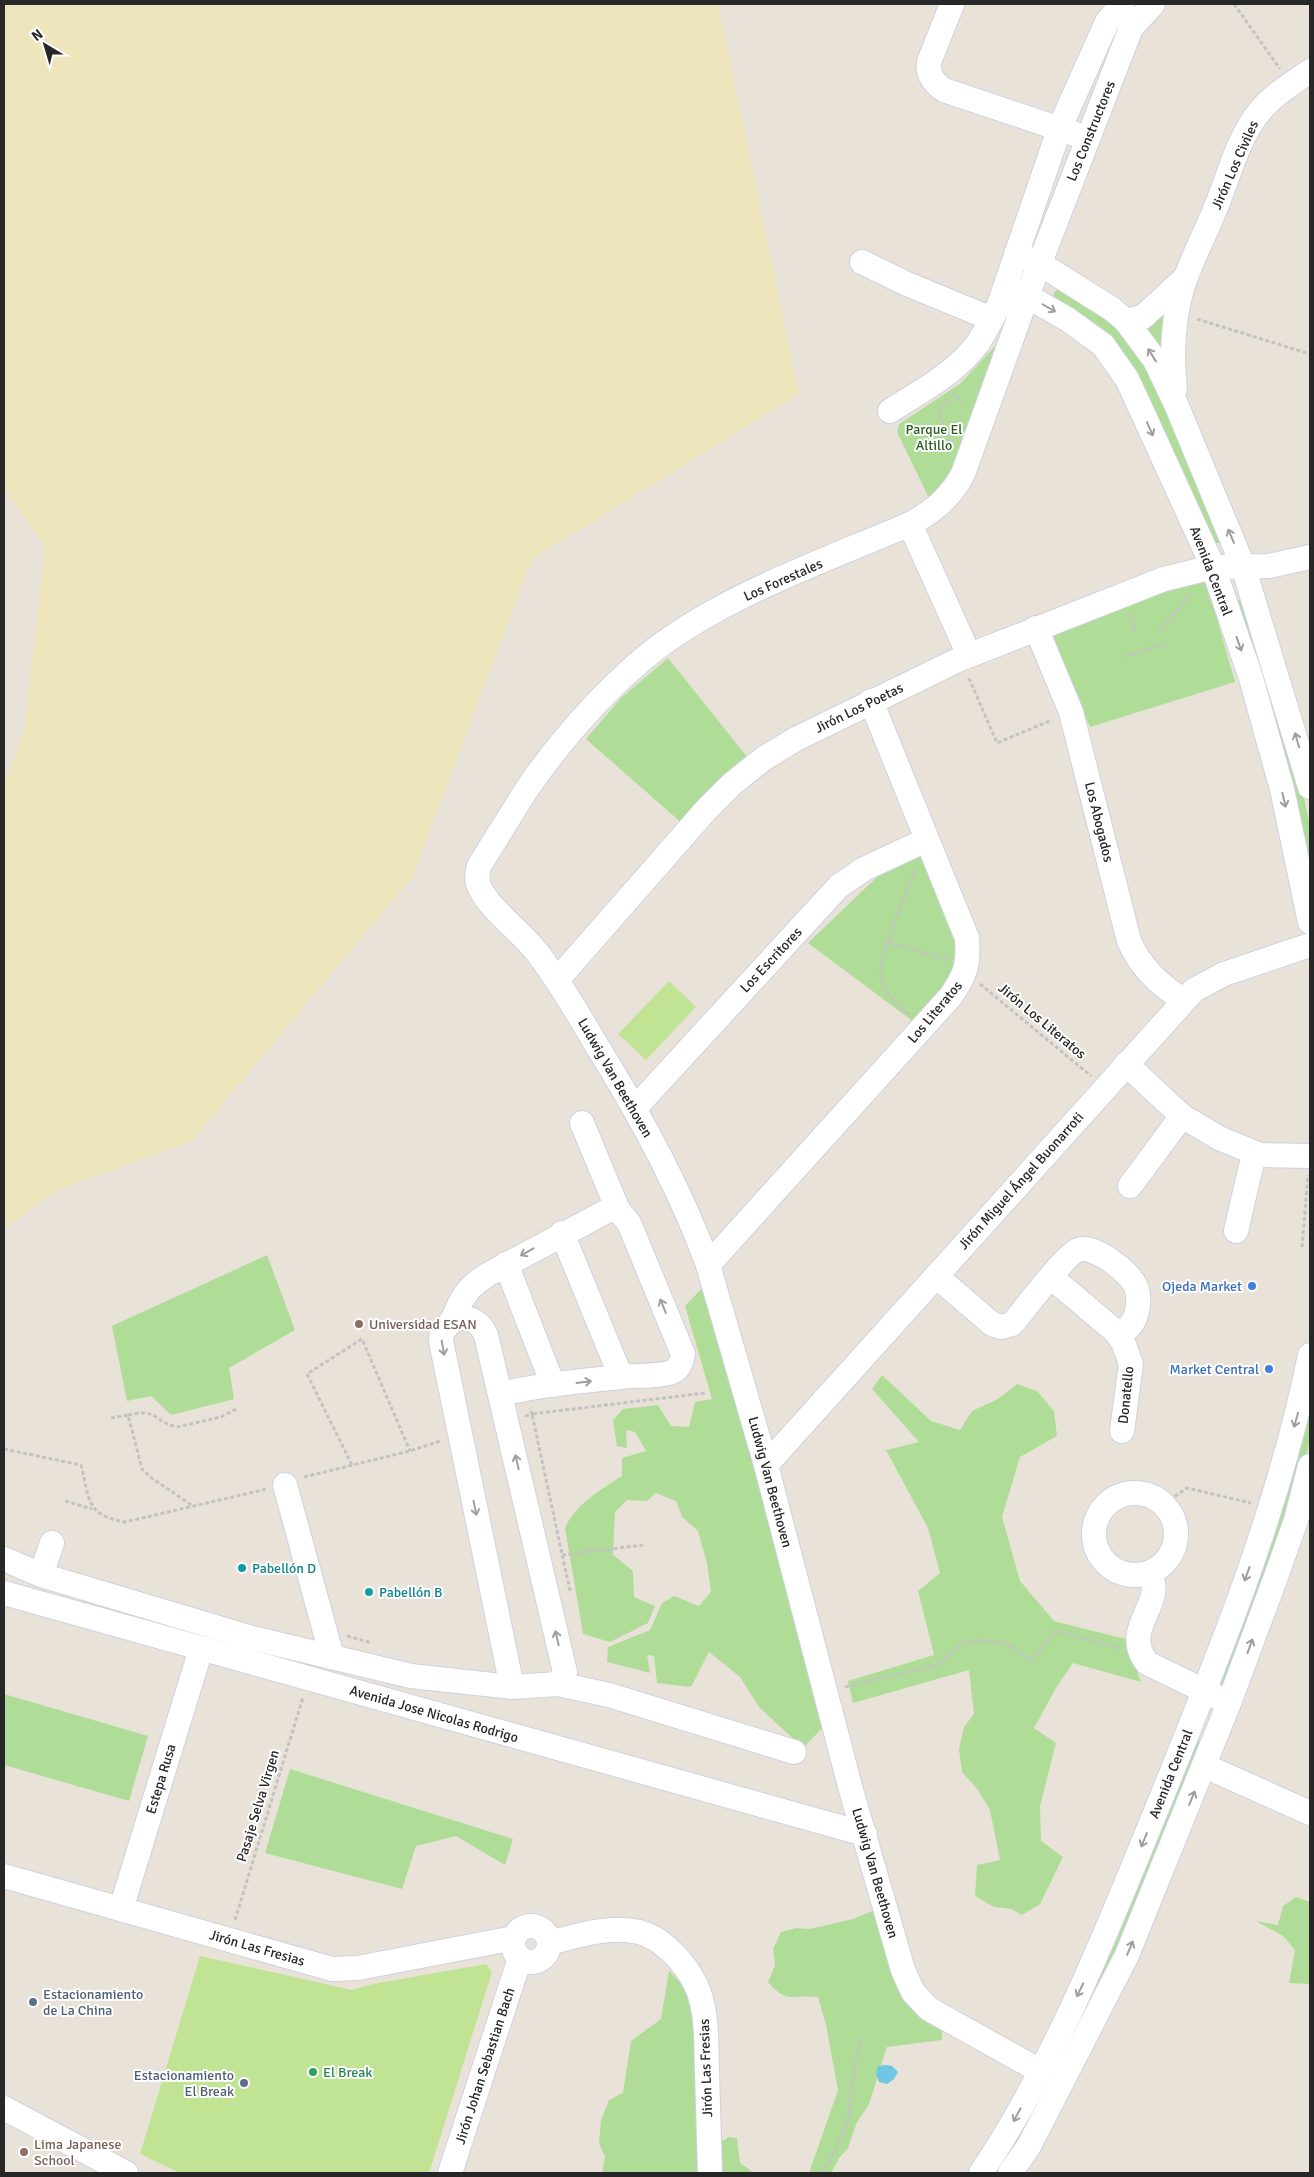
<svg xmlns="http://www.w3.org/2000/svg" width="1314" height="2177" viewBox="0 0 1314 2177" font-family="Signika,sans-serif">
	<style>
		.green { fill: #afdd98 }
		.sand { fill: #ede6bd }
		.pitch { fill: #c1e494 }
		.water { fill: #71c6e5 }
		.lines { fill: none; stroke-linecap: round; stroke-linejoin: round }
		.minor-casing { stroke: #ced2df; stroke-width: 26 }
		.path { stroke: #c3c3c3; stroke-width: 3; stroke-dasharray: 4 2.5; stroke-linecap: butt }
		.minor { stroke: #fff; stroke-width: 24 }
		.oneway { stroke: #9e9e9e }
		.shop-dot { fill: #3f7fe0; stroke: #fff; stroke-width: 2 }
		.education-dot { fill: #8d6e63; stroke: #fff; stroke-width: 2 }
		.culture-dot { fill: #0f9aa8; stroke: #fff; stroke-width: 2 }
		.service-dot { fill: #5c6f8a; stroke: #fff; stroke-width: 2 }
		.leisure-dot { fill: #2e9e5b; stroke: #fff; stroke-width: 2 }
		.labels { text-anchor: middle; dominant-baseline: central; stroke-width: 4; stroke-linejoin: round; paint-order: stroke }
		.street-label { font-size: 14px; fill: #272727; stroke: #fff }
		.park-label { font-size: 14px; fill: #2a5e1d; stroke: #fff }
		.shop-label { font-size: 14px; fill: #366cbe; stroke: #fff; text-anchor: end }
		.education-label { font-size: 14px; fill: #785e54; stroke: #fff; text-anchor: start }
		.culture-label { font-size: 14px; fill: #0d838f; stroke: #fff; text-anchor: start }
		.service-label { font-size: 14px; fill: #4e5e75; stroke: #fff; text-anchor: start }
		.leisure-label { font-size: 14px; fill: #27864d; stroke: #fff; text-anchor: start }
	</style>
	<rect width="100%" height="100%" fill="#e9e2d9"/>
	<g class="green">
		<path d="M1057,289L1114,323L1139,354L1226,543H1209L1128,364L1050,301Z"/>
		<path d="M1165,311L1170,315L1161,359L1145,326Z"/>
		<path d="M1005,335L955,470L930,500L897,432L899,424L961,383Z"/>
		<path d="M1205,577L1235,682L1090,727L1050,634L1198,578Z"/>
		<path d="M1247,599L1301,784L1310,826V889L1232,601Z"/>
		<path d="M668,658L748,758L684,825L586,739L621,698Z"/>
		<path d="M920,854L962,953L955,980L914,1022L808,943L877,877Z"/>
		<path d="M267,1255L295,1330L229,1368L234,1399L171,1415L151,1396L127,1401L112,1326Z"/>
		<path d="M706,1284L827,1723L803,1748L759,1707L740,1677L709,1652L691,1687L657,1683L654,1656L647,1655L650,1673L607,1662L608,1647L650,1630L662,1603L674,1596L699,1606L711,1592L707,1563L698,1531L682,1517L676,1501L656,1493L647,1501L627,1500L615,1512L613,1555L633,1571L634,1597L655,1606L648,1623L610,1642L583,1634L565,1528C576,1504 600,1490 622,1476V1458L646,1451L635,1432L626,1430L627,1448L617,1446L613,1420L623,1409L658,1405L671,1426L689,1427L695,1402L712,1399L685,1306Z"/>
		<path d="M882,1375L931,1421L960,1430L972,1411L998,1399L1017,1384L1037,1391L1054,1411L1057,1436L1020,1457L1002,1517L1020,1581L1054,1621L1126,1639L1141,1682L1073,1663L1056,1688L1034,1728L1056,1743L1040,1806L1041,1841L1063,1857L1040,1904L1022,1915L1011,1909L994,1907L975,1896L977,1865L1000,1860L990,1810L978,1790L962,1772L959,1749L964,1727L974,1714L969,1670L853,1703L848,1681L934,1655L918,1591L940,1573L928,1528L886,1450L919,1442L872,1389Z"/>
		<path d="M1310,1382V1439L1303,1472L1230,1687L1216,1684Z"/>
		<path d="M4,1694L148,1736L129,1801L4,1765Z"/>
		<path d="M1204,1739L1124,1950L1005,2173H990L1027,2119L1115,1944L1197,1742Z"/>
		<path d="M290,1769L513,1839L505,1865L456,1836L416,1846L402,1889L265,1853Z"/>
		<path d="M1296,1897L1310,1902V1984L1289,1983L1295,1950L1283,1936L1256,1921L1278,1925L1283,1906Z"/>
		<path d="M882,1907L934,2022L942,2031V2040L887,2047L869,2104L857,2122L848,2148L839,2158L831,2173H809L838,2090L826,2025L818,1997C792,1994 788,2005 768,1982L775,1966L773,1949L781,1932L796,1928L809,1929L853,1919Z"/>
		<path d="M669,1971L689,1991L700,2031L710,2173H602L605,2157L599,2143L601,2120L609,2100L623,2093L631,2041L661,2019Z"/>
		<path d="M729,2137L737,2138L740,2163L754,2173H713L719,2143Z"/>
	</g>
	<path class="sand" d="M4,4H718L799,394L532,559L413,876L192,1141L58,1190L4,1229V786L24,731L45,546L4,489Z"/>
	<g class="pitch">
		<path d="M669,981L696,1007L646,1060L618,1034Z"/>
		<path d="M200,1956L352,1990L373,1984L486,1964L492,1972L429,2173H180L140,2154Z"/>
	</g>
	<path class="water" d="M886,2065L892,2066L898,2072L894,2079L887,2084L879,2082L876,2074L878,2066Z"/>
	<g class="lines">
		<g class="minor-casing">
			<g id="minor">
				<path d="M952,4L929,62C927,75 934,83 944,90L1075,134"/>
				<path d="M1016,254L1039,263L1112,309L1126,321L1155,360L1176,404L1243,566L1310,787"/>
				<path d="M862,262L907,284L992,319"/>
				<path d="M1005,287L1027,296L1067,319L1103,345L1127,379L1145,418L1213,567L1251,678L1282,789L1310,922"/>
				<path d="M1126,321L1143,317L1185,278"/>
				<path d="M1175,389C1171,353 1173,311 1186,277C1196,250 1210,224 1220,197C1231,168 1240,135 1260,111C1273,95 1293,83 1310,71"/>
				<path d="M890,411C921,391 956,373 978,343C986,331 992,318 999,305L1060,127L1107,22L1122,4"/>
				<path d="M910,524L969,655"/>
				<path d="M1036,628L1071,712L1129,941C1140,966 1160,986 1184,1000"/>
				<path d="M557,980L706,810L732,784L763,759L796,739L960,659L1164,579L1213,567L1269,566L1310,557"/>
				<path d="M1126,1064L1182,1116L1219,1138L1260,1155L1310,1156"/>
				<path d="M635,1108L839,886L864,869L926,840"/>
				<path d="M1130,1186L1182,1116"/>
				<path d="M1236,1231L1254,1153"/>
				<path d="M562,1233L621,1377"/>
				<path d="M506,1264L553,1385"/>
				<path d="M708,1265L951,996C966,974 969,964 967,938L871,701"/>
				<path d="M936,1276L992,1324L1001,1327L1012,1324C1023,1311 1067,1253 1078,1250C1094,1244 1130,1272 1136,1287C1142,1302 1136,1333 1116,1332"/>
				<path d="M1051,1277L1116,1332L1123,1342L1131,1364L1122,1431"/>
				<path d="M453,1319C462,1297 467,1288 487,1275L609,1210H618"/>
				<path d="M501,1394C540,1385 581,1381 620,1377C634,1375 663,1377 674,1371C680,1367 682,1361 683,1354L629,1223L618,1210L582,1123"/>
				<path d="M766,1465L1194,990L1224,974L1310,945"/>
				<path d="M285,1485L332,1657"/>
				<circle cx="1135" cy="1534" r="41"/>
				<path d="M52,1543L41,1575L252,1638L411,1676L512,1687L558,1684L609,1695L794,1752"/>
				<path d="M4,1559L41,1575"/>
				<path d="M1148,1573C1170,1601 1119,1627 1147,1663L1219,1698"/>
				<path d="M4,1593L865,1834"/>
				<path d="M512,1687L441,1341L442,1332L453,1319C469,1316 479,1320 486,1335L565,1672L558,1684"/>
				<path d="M1205,1766L1310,1813"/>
				<path d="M4,1876L332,1969L358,1968L514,1938"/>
				<path d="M121,1909L201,1649"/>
				<circle cx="531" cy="1944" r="18"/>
				<path d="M549,1943C577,1936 610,1925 639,1932C663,1938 685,1963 696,1985C708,2011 706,2043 707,2071C708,2105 709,2139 710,2173"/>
				<path d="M1040,2071L929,2009L913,1992L903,1970L851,1790L766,1465L708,1265C680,1188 640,1115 597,1046C579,1015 561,985 540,956C525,935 489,909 480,888C476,881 477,874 479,866C496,839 512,812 529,786C561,740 601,695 643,659C714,599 824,561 910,524C934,511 950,498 963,474L1027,296L1131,28L1153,4"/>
				<path d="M4,2108L126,2173"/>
				<path d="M450,2173L520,1958"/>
				<path d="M981,2173C1056,2061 1109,1926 1160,1801C1219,1656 1279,1509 1310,1355"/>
				<path d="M1010,2173L1029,2146L1127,1955L1229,1703L1277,1574L1296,1520L1310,1466"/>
			</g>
		</g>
		<g class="path">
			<path d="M1234,4L1280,69"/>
			<path d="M1197,319L1310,354"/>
			<path d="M953,393L964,404"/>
			<path d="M950,400L940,409L939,415L953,443"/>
			<path d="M950,436L958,422"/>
			<path d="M1129,615L1135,631"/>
			<path d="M1159,631L1190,595"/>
			<path d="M1125,656L1168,643"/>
			<path d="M969,678L997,743L1052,720"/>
			<path d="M888,942L948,960"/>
			<path d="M980,984L1091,1076"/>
			<path d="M908,1014C896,1003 884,993 881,977C876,959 908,889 916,868"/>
			<path d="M1302,1247L1308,1175"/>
			<path d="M128,1415C159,1408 152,1421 177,1427L221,1417L236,1409"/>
			<path d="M525,1416L532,1414L530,1408"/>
			<path d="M111,1418L128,1415L142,1469L150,1477L193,1506"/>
			<path d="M4,1449L81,1465C90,1499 85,1515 125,1522L267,1489"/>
			<path d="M352,1465L307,1374L362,1339L410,1451"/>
			<path d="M304,1477L410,1451L440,1441"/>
			<path d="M65,1501L92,1509"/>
			<path d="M1164,1504L1187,1488L1251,1503"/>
			<path d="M562,1555L643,1545"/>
			<path d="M570,1591L532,1414L705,1393"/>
			<path d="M347,1636L372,1643"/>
			<path d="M845,1687L938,1665L961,1644L981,1640L1006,1644L1032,1661L1055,1631L1120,1648"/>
			<path d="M235,1920L303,1697"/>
			<path d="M822,2173L838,2145L848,2119L853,2078L861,2036"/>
		</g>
		<use href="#minor" class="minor"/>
	</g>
	<defs><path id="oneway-shaft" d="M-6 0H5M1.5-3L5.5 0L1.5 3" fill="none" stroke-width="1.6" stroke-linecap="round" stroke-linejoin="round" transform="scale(1.25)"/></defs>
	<g class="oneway">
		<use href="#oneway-shaft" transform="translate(1049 308) rotate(30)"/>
		<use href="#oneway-shaft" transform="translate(1152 355) rotate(-122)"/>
		<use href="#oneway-shaft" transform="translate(1150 429) rotate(66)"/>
		<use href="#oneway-shaft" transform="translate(1231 536) rotate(-113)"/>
		<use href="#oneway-shaft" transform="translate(1239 644) rotate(71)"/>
		<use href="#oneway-shaft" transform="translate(1297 740) rotate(-106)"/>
		<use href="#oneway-shaft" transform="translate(1284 800) rotate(77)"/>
		<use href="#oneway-shaft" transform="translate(527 1252) rotate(151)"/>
		<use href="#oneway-shaft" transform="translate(663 1306) rotate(-112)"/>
		<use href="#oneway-shaft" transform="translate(443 1348) rotate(80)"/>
		<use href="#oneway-shaft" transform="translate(584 1382) rotate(-7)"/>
		<use href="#oneway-shaft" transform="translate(1296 1420) rotate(106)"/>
		<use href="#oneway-shaft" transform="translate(517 1462) rotate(-103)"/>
		<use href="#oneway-shaft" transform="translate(475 1508) rotate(78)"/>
		<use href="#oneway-shaft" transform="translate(1247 1574) rotate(110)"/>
		<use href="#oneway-shaft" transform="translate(557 1638) rotate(-103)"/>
		<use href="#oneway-shaft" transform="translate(1250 1646) rotate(-70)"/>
		<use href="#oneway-shaft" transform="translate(1192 1798) rotate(-68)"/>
		<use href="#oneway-shaft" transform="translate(1144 1840) rotate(112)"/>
		<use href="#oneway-shaft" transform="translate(1130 1948) rotate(-67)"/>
		<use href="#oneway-shaft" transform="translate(1080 1990) rotate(116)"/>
		<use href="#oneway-shaft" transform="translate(1017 2115) rotate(118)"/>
	</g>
	<g class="shop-dot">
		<circle cx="1252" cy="1286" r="5"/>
		<circle cx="1269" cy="1369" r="5"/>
	</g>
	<g class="education-dot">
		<circle cx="359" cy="1324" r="5"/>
		<circle cx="24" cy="2152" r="5"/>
	</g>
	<g class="culture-dot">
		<circle cx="242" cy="1568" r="5"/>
		<circle cx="369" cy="1592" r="5"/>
	</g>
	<g class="service-dot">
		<circle cx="33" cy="2002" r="5"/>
		<circle cx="244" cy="2083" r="5"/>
	</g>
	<circle class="leisure-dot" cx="313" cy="2072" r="5"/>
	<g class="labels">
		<g class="street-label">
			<text transform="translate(1091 131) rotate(-68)">Los Constructores</text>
			<text transform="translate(1235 165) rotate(-66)">Jirón Los Civiles</text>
			<text transform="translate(1211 571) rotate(69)">Avenida Central</text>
			<text transform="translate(783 580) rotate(-24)">Los Forestales</text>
			<text transform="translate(859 708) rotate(-26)">Jirón Los Poetas</text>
			<text transform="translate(1099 822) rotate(76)">Los Abogados</text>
			<text transform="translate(771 960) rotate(-47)">Los Escritores</text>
			<text transform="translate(935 1012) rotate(-50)">Los Literatos</text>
			<text transform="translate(1042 1021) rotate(40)">Jirón Los Literatos</text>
			<text transform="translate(615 1078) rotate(60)">Ludwig Van Beethoven</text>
			<text transform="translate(1021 1181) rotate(-48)">Jirón Miguel Ángel Buonarroti</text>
			<text transform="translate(1126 1395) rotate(-84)">Donatello</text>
			<text transform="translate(770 1482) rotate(75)">Ludwig Van Beethoven</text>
			<text transform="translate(434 1714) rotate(16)">Avenida Jose Nicolas Rodrigo</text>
			<text transform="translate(1171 1774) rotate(-68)">Avenida Central</text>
			<text transform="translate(161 1779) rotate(-73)">Estepa Rusa</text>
			<text transform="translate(258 1806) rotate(-73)">Pasaje Selva Virgen</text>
			<text transform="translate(875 1873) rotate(74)">Ludwig Van Beethoven</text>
			<text transform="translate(257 1948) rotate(16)">Jirón Las Fresias</text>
			<text transform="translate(485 2066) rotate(-72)">Jirón Johan Sebastian Bach</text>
			<text transform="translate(706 2068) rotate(-92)">Jirón Las Fresias</text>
		</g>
		<g class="park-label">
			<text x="934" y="429">Parque El<tspan x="934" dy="16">Altillo</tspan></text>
		</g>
		<g class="shop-label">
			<text x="1242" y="1286">Ojeda Market</text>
			<text x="1259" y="1369">Market Central</text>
		</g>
		<g class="education-label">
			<text x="369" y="1324">Universidad ESAN</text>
			<text x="34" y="2144">Lima Japanese<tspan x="34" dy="16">School</tspan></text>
		</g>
		<g class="culture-label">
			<text x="252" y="1568">Pabellón D</text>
			<text x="379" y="1592">Pabellón B</text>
		</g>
		<g class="service-label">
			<text x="43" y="1994">Estacionamiento<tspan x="43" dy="16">de La China</tspan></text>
			<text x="234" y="2075" text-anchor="end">Estacionamiento<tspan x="234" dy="16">El Break</tspan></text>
		</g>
		<g class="leisure-label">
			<text x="323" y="2072">El Break</text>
		</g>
	</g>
	<rect width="1314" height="2177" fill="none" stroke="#272727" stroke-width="10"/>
	<g transform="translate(45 45) rotate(322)" stroke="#ffffff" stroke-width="4" paint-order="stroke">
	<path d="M0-4L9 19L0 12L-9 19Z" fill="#272727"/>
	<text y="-8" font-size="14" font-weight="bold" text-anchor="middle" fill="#272727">N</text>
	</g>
</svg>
